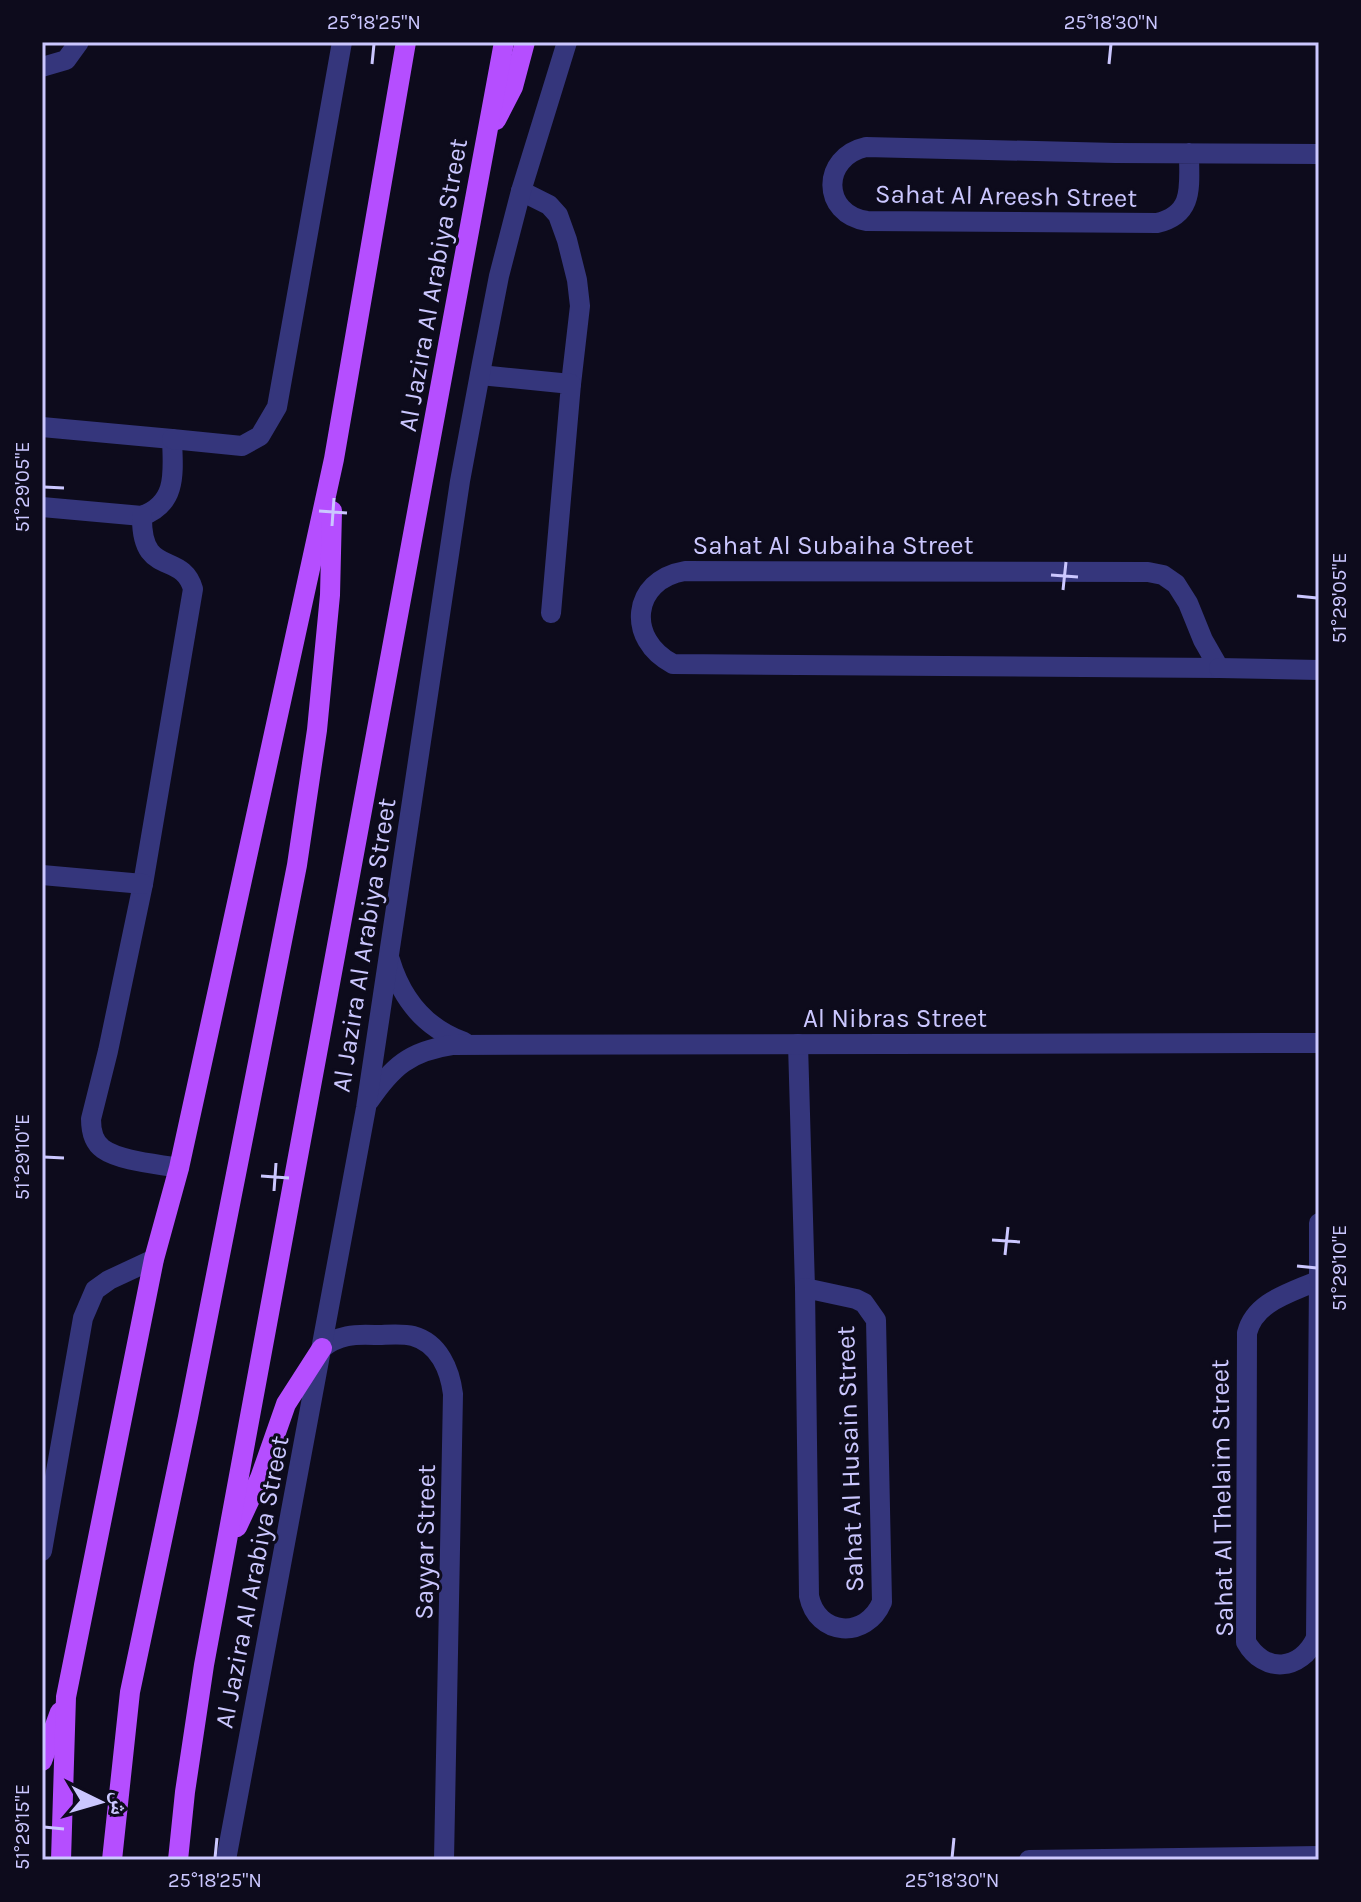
<svg xmlns="http://www.w3.org/2000/svg" width="1361" height="1902" viewBox="0 0 1361 1902" font-family="Karla,'Noto Naskh Arabic',sans-serif">
	<style>
		.lines { fill: none; stroke-linecap: round; stroke-linejoin: round }
		.minor { stroke: #35367c; stroke-width: 20 }
		.major { stroke: #b54eff; stroke-width: 20 }
		.ticks { fill: none; stroke: #cbc7ff; stroke-width: 3 }
		.labels { text-anchor: middle; dominant-baseline: central; stroke-width: 6; stroke-linejoin: round; paint-order: stroke }
		.street-label { font-size: 26px; fill: #cbc7ff; stroke: #0d0b1c }
		.neatline { fill: none; stroke: #cbc7ff; stroke-width: 3 }
		.ticks-label { font-size: 20px; text-anchor: middle; fill: #cbc7ff }
	</style>
	<rect width="100%" height="100%" fill="#0d0b1c"/>
	<g class="lines">
		<g class="minor">
			<path d="M42,67L66,60L79,42"/>
			<path d="M1189,153C1189,185 1195,214 1157,223L867,221C821,214 821,157 866,147L1115,153L1319,154"/>
			<path d="M521,191L549,205L558,215L567,240L577,280L580,306L571,384"/>
			<path d="M480,375L571,384L551,613"/>
			<path d="M42,427L172,439C173,471 178,503 142,516L42,507"/>
			<path d="M172,439L242,446L260,436L277,407L342,42"/>
			<path d="M142,516C141,579 182,550 193,589L143,884L108,1051L91,1119C91,1130 93,1142 103,1149C120,1161 158,1164 179,1168"/>
			<path d="M685,571L1148,572L1163,575L1176,584L1188,603L1203,640L1219,668L673,664C626,640 631,580 685,571Z"/>
			<path d="M1219,668L1319,670"/>
			<path d="M42,875L143,884"/>
			<path d="M390,960C402,1000 425,1028 464,1042"/>
			<path d="M798,1044L805,1288"/>
			<path d="M369,1101C392,1067 410,1051 452,1045L1319,1043"/>
			<path d="M1319,1280L1316,1638C1301,1671 1264,1674 1246,1642L1247,1333C1255,1301 1291,1293 1319,1280Z"/>
			<path d="M1319,1280V1223"/>
			<path d="M805,1288L856,1299L864,1303L876,1320L882,1602C866,1640 817,1636 809,1596Z"/>
			<path d="M322,1348C339,1335 354,1334 375,1335C386,1335 402,1333 413,1336C439,1343 450,1370 453,1394L444,1860"/>
			<path d="M42,1551L83,1318L95,1290L109,1280L154,1259"/>
			<path d="M226,1860L366,1108L460,481L482,363L499,276L521,191L567,42"/>
			<path d="M1029,1860L1319,1856"/>
		</g>
		<g class="major">
			<path d="M496,120L513,87L525,42"/>
			<path d="M237,1527L260,1478L286,1404L322,1348"/>
			<path d="M42,1761L60,1712"/>
			<path d="M61,1860L66,1697L154,1259L179,1168L334,459L406,42"/>
			<path d="M112,1860L130,1692L188,1417L297,865L317,730L330,595L332,511"/>
			<path d="M178,1860L185,1792L204,1665L504,42"/>
		</g>
	</g>
	<path class="ticks" d="M372,64L374,44M1109,64L1111,44M44,487L64,488M319,511L347,513M332,526L334,498M1051,575L1078,577M1063,590L1066,562M1297,596L1317,598M44,1157L64,1158M261,1176L289,1178M274,1191L276,1163M992,1240L1020,1242M1005,1255L1008,1227M1297,1266L1317,1268M44,1827L64,1829M215,1858L217,1838M952,1858L954,1838"/>
	<g class="labels">
		<g class="street-label">
			<text transform="translate(1006 196) rotate(1)">Sahat Al Areesh Street</text>
			<text transform="translate(433 285) rotate(-80)">Al Jazira Al Arabiya Street</text>
			<text x="833" y="545">Sahat Al Subaiha Street</text>
			<text transform="translate(364 945) rotate(-81)">Al Jazira Al Arabiya Street</text>
			<text x="895" y="1018">Al Nibras Street</text>
			<text transform="translate(850 1459) rotate(-92)">Sahat Al Husain Street</text>
			<text transform="translate(1222 1498) rotate(-91)">Sahat Al Thelaim Street</text>
			<text transform="translate(425 1542) rotate(-89)">Sayyar Street</text>
			<text transform="translate(252 1582) rotate(-79)">Al Jazira Al Arabiya Street</text>
		</g>
	</g>
	<rect width="1361" height="1902" fill="none" stroke="#0d0b1c" stroke-width="88"/>
	<g transform="translate(100 1802) rotate(95)" stroke="#0d0b1c" stroke-width="6" paint-order="stroke">
	<path d="M0-6L14 30L0 20L-14 30Z" fill="#cbc7ff"/>
	<text y="-12" font-size="22" font-weight="bold" text-anchor="middle" fill="#cbc7ff">ش</text>
	</g>
	<rect x="44" y="44" width="1273" height="1814" class="neatline"/>
	<g class="ticks-label">
		<text x="374" y="29">25°18'25"N</text>
		<text x="1111" y="29">25°18'30"N</text>
		<text transform="translate(22 487) rotate(-90)" y="7">51°29'05"E</text>
		<text transform="translate(1339 598) rotate(-90)" y="7">51°29'05"E</text>
		<text transform="translate(22 1157) rotate(-90)" y="7">51°29'10"E</text>
		<text transform="translate(1339 1268) rotate(-90)" y="7">51°29'10"E</text>
		<text transform="translate(22 1827) rotate(-90)" y="7">51°29'15"E</text>
		<text x="215" y="1887">25°18'25"N</text>
		<text x="952" y="1887">25°18'30"N</text>
	</g>
</svg>
